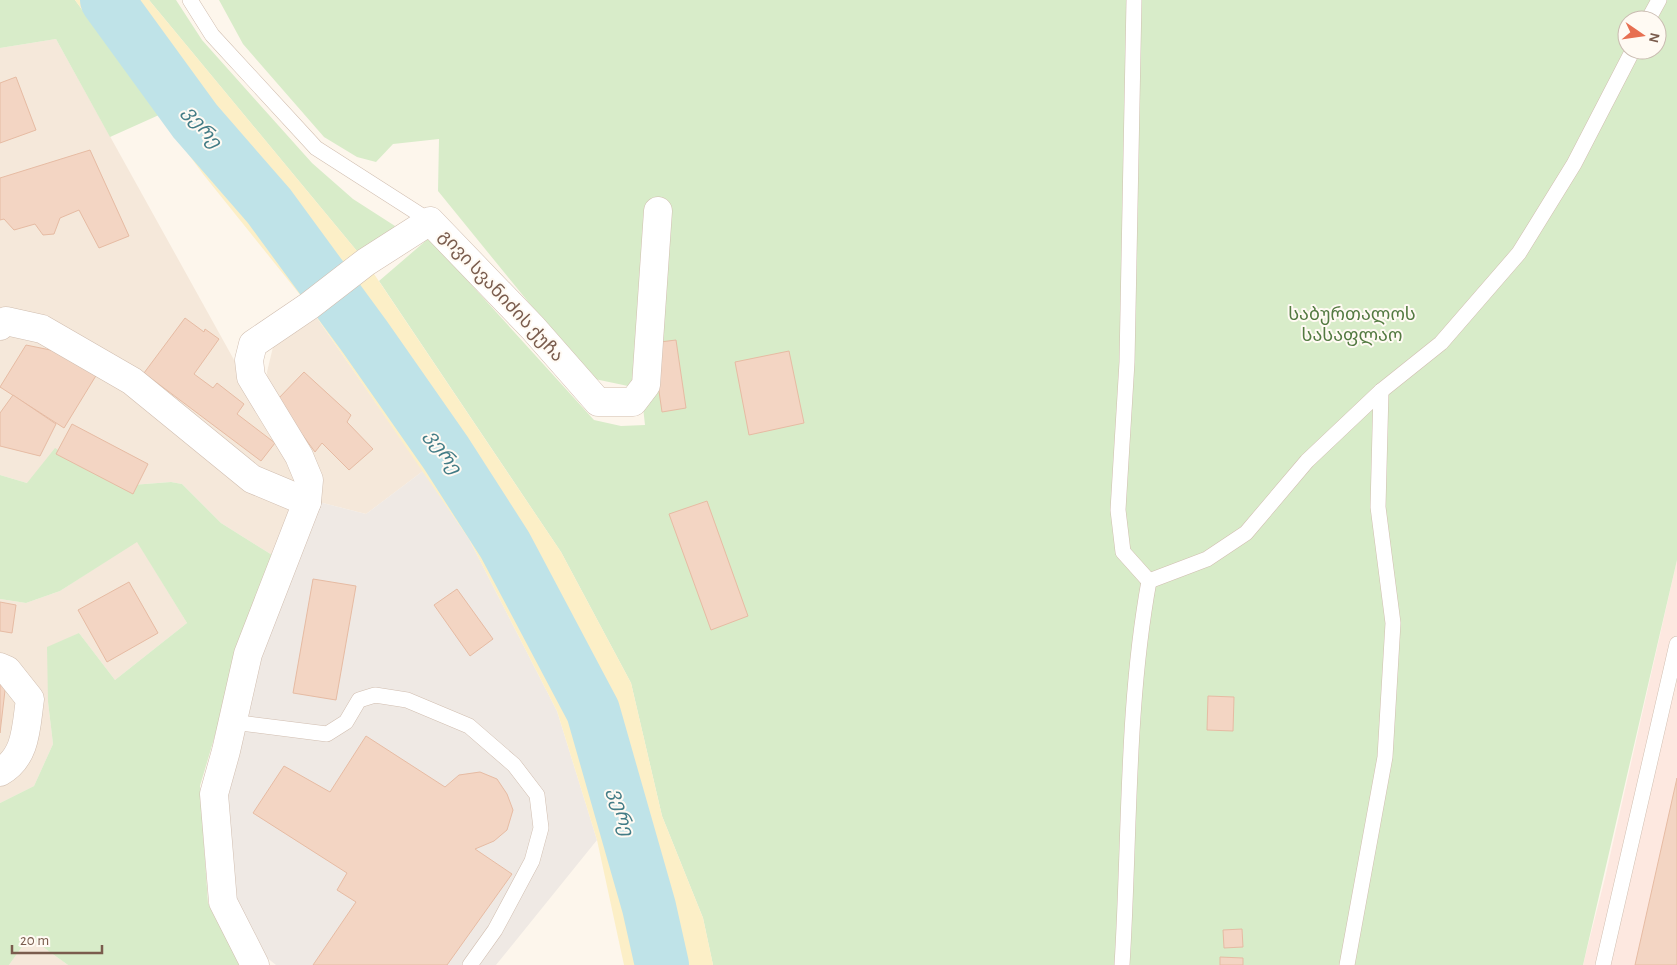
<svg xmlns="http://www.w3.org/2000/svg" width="1677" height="965" viewBox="0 0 1677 965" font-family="'Alegreya Sans','Noto Sans Georgian',sans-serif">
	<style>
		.residential { fill: #f5e8da }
		.commercial { fill: #fde8e0 }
		.industrial { fill: #efe9e4 }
		.green { fill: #d8ecc9; fill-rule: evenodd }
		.sand { fill: #fcefc7 }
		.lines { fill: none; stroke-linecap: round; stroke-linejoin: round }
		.river { stroke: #bfe3e8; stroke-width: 54 }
		.building { fill: #f3d5c3; stroke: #e6bba3 }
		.service-casing { stroke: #d1beb0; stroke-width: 16 }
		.minor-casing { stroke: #d1beb0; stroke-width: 29 }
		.service { stroke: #fff; stroke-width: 15 }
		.minor { stroke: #fff; stroke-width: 28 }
		.labels { text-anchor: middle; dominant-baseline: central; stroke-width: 4; stroke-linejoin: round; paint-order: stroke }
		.street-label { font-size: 18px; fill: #7a5c4d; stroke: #fffaf3 }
		.park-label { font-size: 18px; fill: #537a41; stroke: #fffaf3 }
		.water-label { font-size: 19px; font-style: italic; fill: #437c86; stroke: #fffaf3 }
	</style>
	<rect width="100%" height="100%" fill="#fdf6ec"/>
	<g class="residential">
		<path d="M56,39L299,477L277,558L221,523L182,484L171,482L132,485L27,483L0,475V48Z"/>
		<path d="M317,318L423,471L366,514L315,501L268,388L267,372L273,347Z"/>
		<path d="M137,541L187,623L115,680L79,633L48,702L53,744L34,786L0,803V599L26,603L60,591Z"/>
		<path d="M29,937L68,965H9Z"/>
	</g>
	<path class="commercial" d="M1677,560V965H1583L1605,878Z"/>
	<path class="industrial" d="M423,471L469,539L557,711L597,840L496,965H276L266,957L234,904L220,791L254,653L315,501L366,514Z"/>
	<g class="green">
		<path d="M0,0H75L159,115L110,137L56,39L0,48Z"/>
		<path d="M149,0H176L202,40L312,163L353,199L395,226L366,262Z"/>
		<path d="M219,0H1677V560L1583,965H713L703,918L662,816L631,683L561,552L379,281L429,238L594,420L621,426L645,425L640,380L628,386L590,378L438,191L439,139L393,144L376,162L357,157L324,137L243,44ZM1627,20H1657V50H1627Z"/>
		<path d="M55,448L107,480L132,485L171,482L182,484L221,523L277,558L245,634L200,786L208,903L238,946L246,965H68L29,937L9,965H0V803L34,786L53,744L48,702L47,647L79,633L115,680L187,623L137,542L60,591L26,603L0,599V475L27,483Z"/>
	</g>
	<path class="sand" d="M75,0H149L366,262L561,552L631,683L662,816L703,918L713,965H624L597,840L557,711L469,539L309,306L203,174Z"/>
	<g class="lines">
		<path class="river" d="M107,0L195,121L269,206L365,337L446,453L505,545L593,711L649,907L662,965"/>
	</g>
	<g class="building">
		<path d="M16,77L36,130L0,143V83Z"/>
		<path d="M90,150L129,236L99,248L79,210L60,218L54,234L43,235L35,224L14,230L4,219L0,220V178Z"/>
		<path d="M185,318L204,332L205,329L219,339L194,374L213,388L217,383L244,404L237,414L275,443L261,461L144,373Z"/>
		<path d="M676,340L686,408L662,412L652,343Z"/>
		<path d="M26,345L70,354L97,374L64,428L0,387Z"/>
		<path d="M789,351L804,423L749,435L735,362Z"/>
		<path d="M304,372L351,415L347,422L373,449L349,470L322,443L315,452L277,400Z"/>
		<path d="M13,395L56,424L40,456L0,446V413Z"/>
		<path d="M72,424L148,464L133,494L56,454Z"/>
		<path d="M707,501L748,616L711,630L669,514Z"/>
		<path d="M313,579L356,586L336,700L293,693Z"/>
		<path d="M129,582L158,633L107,662L78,610Z"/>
		<path d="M457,589L493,639L470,656L434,605Z"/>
		<path d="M0,602L16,605L12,633L0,631Z"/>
		<path d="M0,681L6,682L0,733Z"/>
		<path d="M1208,696L1234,697L1233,731L1207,730Z"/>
		<path d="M366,736L445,787L459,775L480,772L497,779L507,794L513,810L507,830L494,841L475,849L512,874L447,965H313L356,902L337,890L347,873L253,813L284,766L330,792Z"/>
		<path d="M1677,778V965H1635Z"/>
		<path d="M1242,929L1243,947L1224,948L1223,930Z"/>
		<path d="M1220,957L1243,958V965H1220Z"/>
	</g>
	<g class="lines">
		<g class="service-casing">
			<g id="service">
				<path d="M190,0L212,35L316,148L430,221"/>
				<path d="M1134,0L1127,362L1118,510L1123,552L1149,581L1207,559L1246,533L1307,461L1381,391L1441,343L1519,253L1574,164L1633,50"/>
				<path d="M1648,20L1659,0"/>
				<path d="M232,722L327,734L346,722L359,700L375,695L407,700L469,726L514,765L537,795L541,828L532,861L495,930L470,965"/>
				<path d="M1122,965C1130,837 1126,707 1149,581"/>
				<path d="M1347,965L1385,757L1393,623L1378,507L1381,391"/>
				<path d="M1603,965L1677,644"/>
			</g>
		</g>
		<g class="minor-casing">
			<g id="minor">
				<path d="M0,326L6,321L42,329L132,381L252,479L307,502L248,654L226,751L214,794L223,902L255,965"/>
				<path d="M307,502L309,480L299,456L251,377L249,360L253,344L309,306L366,262L430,221L533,328L598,402H633L646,385L658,211"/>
				<path d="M0,667L7,670L30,699C26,726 27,757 0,772"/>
			</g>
		</g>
		<use href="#service" class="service"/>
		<use href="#minor" class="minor"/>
	</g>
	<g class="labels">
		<g class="street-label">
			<text transform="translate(501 296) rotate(47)">გივი სვანიძის ქუჩა</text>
		</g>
		<g class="park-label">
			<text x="1352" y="315">საბურთალოს<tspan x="1352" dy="21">სასაფლაო</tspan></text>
		</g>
		<g class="water-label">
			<text transform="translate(202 127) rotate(51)">ვერე</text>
			<text transform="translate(443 452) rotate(56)">ვერე</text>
			<text transform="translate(621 812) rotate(75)">ვერე</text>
		</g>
	</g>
	<g transform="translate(1642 35) rotate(103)"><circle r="24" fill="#fffaf3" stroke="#cabbb1"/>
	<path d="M0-4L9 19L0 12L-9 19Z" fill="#e76f51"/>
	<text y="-8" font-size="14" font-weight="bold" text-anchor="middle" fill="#7a5c4d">N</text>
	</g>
	<path d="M12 945v8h90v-8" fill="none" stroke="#7a5c4d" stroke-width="2.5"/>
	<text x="20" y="945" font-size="15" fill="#7a5c4d" stroke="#fffaf3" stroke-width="4" paint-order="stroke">20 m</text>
</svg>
